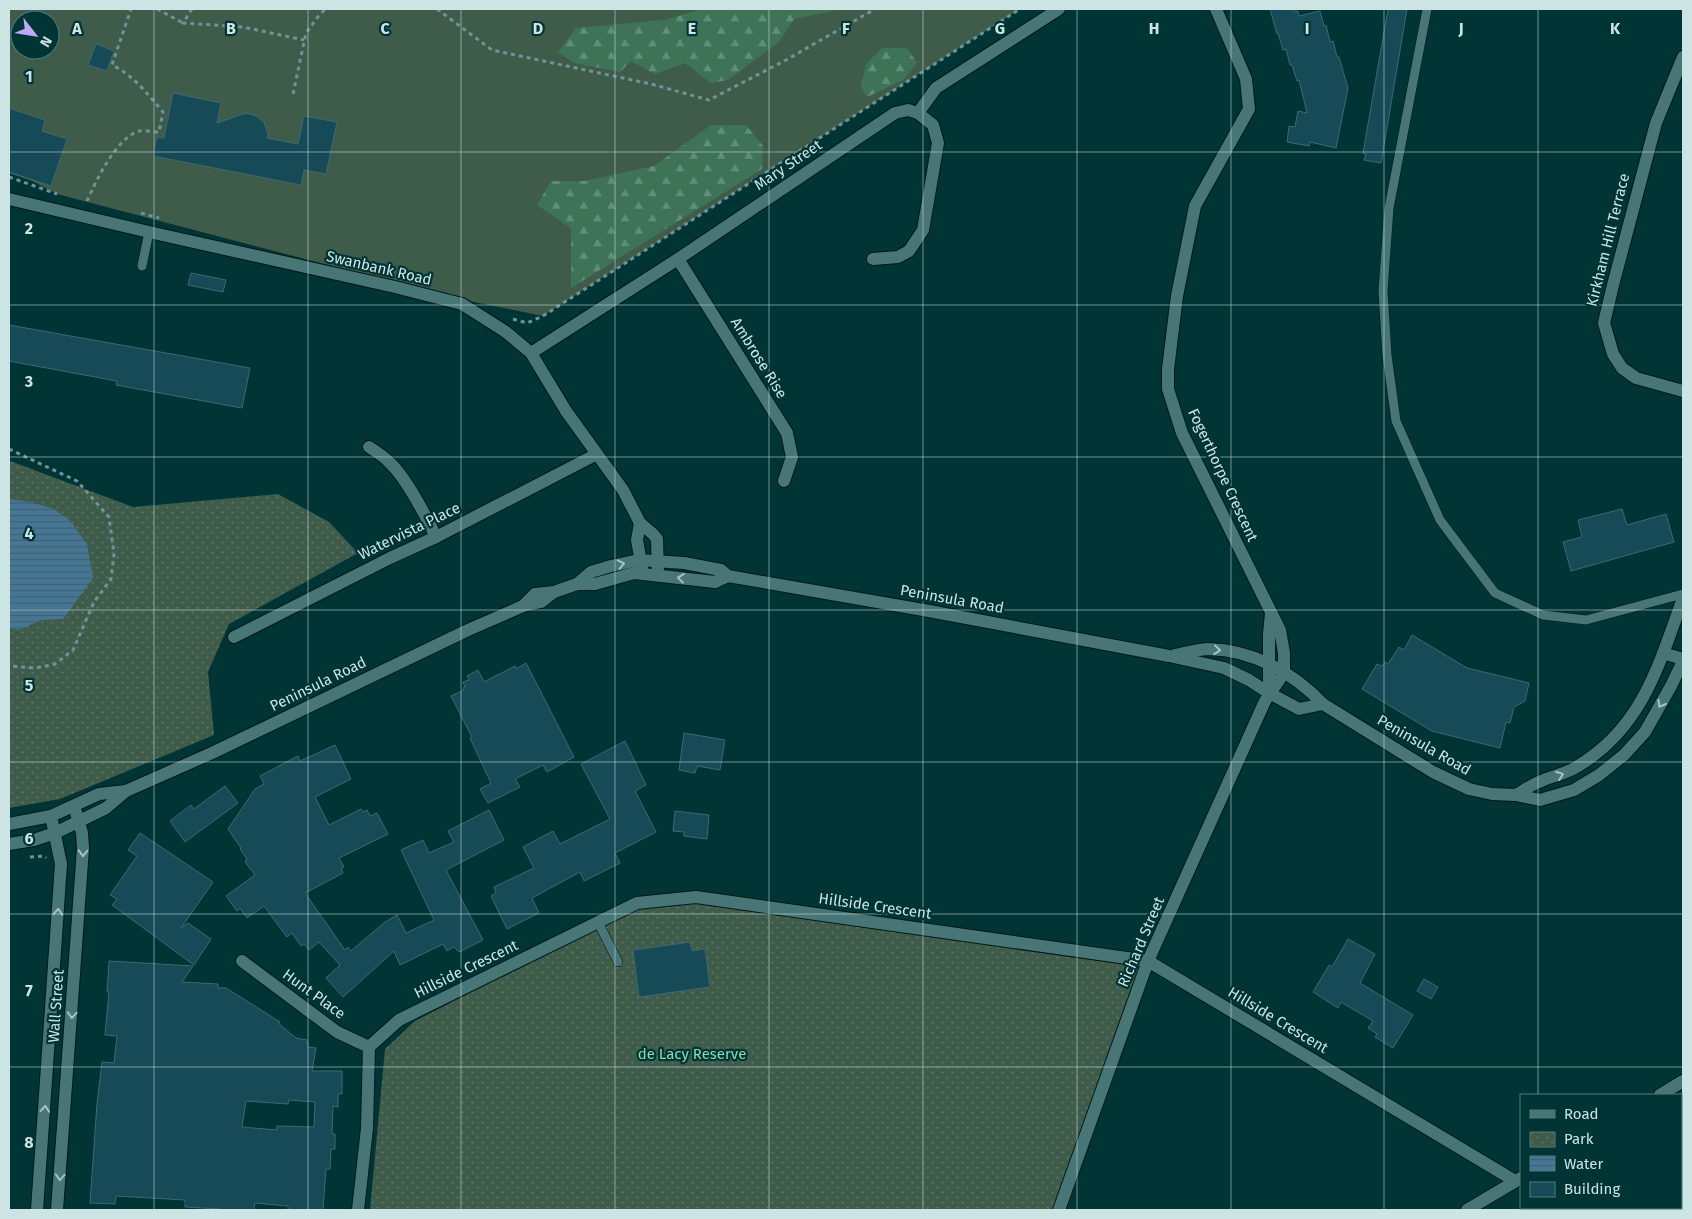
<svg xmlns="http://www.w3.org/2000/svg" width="1692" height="1219" viewBox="0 0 1692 1219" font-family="'Fira Sans',sans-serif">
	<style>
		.grass { fill: #3f5c4b; fill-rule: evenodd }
		.forest { fill: url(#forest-firs) }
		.park { fill: url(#park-dots) }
		.water { fill: url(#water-rules) }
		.building { fill: #164a57; stroke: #3f6873; fill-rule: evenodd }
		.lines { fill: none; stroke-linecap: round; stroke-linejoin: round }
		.service-casing { stroke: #021919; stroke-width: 10 }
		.minor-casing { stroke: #021919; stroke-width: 14 }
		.tertiary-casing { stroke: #021919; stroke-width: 14 }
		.path { stroke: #6f9495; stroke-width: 3; stroke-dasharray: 4 4; stroke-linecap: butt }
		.service { stroke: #487576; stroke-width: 9 }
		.minor { stroke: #487576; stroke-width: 12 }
		.tertiary { stroke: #487576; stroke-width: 12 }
		.oneway { stroke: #a5c3c4 }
		.grid { fill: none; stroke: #cde4e5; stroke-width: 1; stroke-opacity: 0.55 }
		.labels { text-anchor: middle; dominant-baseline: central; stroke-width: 4.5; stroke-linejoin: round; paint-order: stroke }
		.street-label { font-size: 15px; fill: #cde4e5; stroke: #003435 }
		.park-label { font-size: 15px; fill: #8bdcb0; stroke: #003435 }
		.grid-label { font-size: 16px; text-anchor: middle; font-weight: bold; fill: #cde4e5; stroke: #003435; stroke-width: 4.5; stroke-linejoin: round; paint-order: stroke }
	</style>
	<defs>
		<pattern id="forest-firs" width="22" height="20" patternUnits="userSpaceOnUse" patternTransform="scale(1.25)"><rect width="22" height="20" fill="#3f7358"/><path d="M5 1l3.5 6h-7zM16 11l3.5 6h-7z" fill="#628d78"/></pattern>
		<pattern id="park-dots" width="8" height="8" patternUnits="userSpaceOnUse" patternTransform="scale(1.25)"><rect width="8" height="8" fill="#3f5c4b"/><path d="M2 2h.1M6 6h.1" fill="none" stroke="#5a7365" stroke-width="1.8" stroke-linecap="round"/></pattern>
		<pattern id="water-rules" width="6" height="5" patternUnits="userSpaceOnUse" patternTransform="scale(1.25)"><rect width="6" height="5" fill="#457795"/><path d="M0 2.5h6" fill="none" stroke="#426071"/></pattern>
	</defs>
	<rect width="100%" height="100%" fill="#003435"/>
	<path class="grass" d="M9,9H1020L543,316L450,297L57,194L32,181L9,173ZM20,20H50V50H20Z"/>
	<g class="forest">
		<path d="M702,9H842L794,19L779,42L728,80L711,83L685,63L655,74L631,61L620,72L574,63L558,52L576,28L665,20Z"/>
		<path d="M882,48H907L917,63L903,80L867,97L861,87L866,64Z"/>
		<path d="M711,125H746L763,146L762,169L571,288V228L537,205L551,181H584L654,166Z"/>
	</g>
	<g class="park">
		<path d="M9,450L10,461L133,507L278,494L329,522L358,553L229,624L208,672L214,735L60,799L9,808Z"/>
		<path d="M696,897L1148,961L1059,1210H370L385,1049L415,1021L638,906Z"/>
	</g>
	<path class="water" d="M9,499L30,502L54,509L70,521L87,544L93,578L63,619L41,620L19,630L9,628Z"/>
	<g class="building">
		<path d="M1270,9H1294L1295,12L1298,11L1299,16L1320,11L1324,26L1326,25L1330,42L1333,41L1337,57H1339L1348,88L1336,148L1310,142L1309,146L1287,142L1289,126L1295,127L1298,111L1307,113L1299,80L1297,81L1292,65H1290L1286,49L1283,50L1278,33L1277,34Z"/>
		<path d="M1388,9H1407L1381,163L1364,160L1366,154L1363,153Z"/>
		<path d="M96,44L114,51L107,71L88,65Z"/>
		<path d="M173,93L221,103L217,123L246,113L256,116L264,122L268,134L267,138L298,144L304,116L337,122L326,174L304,170L301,185L153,156L157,137L164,138Z"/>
		<path d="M9,108L45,120L42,131L67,139L51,186L9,172Z"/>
		<path d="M191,273L226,280L223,292L188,285Z"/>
		<path d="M9,325L250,368L242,408L116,385L117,381L9,361Z"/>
		<path d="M1622,509L1627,525L1666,514L1674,542L1571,571L1563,542L1582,537L1578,520Z"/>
		<path d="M1412,635L1467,668L1529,683L1525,701L1514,707L1510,723L1506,722L1500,748L1432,731L1362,689L1377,664L1382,666L1385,662L1388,664L1399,647L1404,650Z"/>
		<path d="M526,663L574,757L547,772L543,765L515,779L520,787L488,803L480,789L491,783L470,738L472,737L451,696L464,690L463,688L465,687L463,682L469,680L467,676L478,670L484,682L515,666L516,669Z"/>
		<path d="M684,733L725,740L720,770L697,766L695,773L679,770Z"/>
		<path d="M625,741L646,785L635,791L656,832L615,853L620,863L584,881L580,872L532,898L539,913L507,929L491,896L496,893L494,887L534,868L523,847L553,831L560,844L610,819L581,764Z"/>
		<path d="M335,745L351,779L315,797L329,825L361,809L363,812L367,810L370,816L377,813L388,834L339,858L344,867L341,868L343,873L305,893L345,950L348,947L351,951L385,922L397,915L406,933L434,920L401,850L423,840L429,853L454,842L448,831L489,810L504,840L446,870L483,940L459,952L454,947L447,951L443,944L400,965L394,951L343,997L326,978L340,965L319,942L309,950L304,944L301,946L292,933L287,937L264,906L247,918L240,908L237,911L226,896L255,875L245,862L247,859L240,849L241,848L228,829L255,789L264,784L260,776L298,756L300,761Z"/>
		<path d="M225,786L238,803L185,842L170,821L191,805L194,809Z"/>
		<path d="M675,811L709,815L707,839L684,836V832L673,831Z"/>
		<path d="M140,833L213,882L181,928L188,923L211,939L194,965L112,905L117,899L110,895L137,856L128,850Z"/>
		<path d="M1348,939L1375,954L1360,983L1413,1015L1393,1048L1375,1037L1377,1034L1368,1028L1373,1021L1341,1002L1338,1008L1313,992L1329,965L1332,967Z"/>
		<path d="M690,942L692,951L705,949L710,987L639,997L633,950Z"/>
		<path d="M109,961L193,966L182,982L218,984V988H226L280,1022L279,1024L296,1038L307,1040L308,1047L316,1048L312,1071H342V1094H338V1107L333,1106L332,1134H335V1149H331L330,1169H326L323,1210H297L288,1209V1206L255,1203L254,1210H220V1209L185,1207V1200L116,1196L115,1204L90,1203L97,1104L102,1062L114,1063L117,1036L105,1035L109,992H107ZM289,1100L315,1102L314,1127L277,1126V1130L242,1127L246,1101L288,1104Z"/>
		<path d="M1424,979L1438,987L1431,999L1417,991Z"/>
	</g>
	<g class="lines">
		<g class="service-casing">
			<g id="service">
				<path d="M1427,9L1389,208L1383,291L1387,355L1396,421L1440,520L1495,593L1543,615L1586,620L1683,594"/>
				<path d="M142,266L149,232"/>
				<path d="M598,922L618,962"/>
			</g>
		</g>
		<g class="minor-casing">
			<g id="minor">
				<path d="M1683,57L1656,123L1613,285L1604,323L1613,354L1622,368L1636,378L1683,391"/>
				<path d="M9,199L149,232L395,287L462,304L506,332L531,353L566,411L623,490L640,523L653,534L657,539L658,575"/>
				<path d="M678,259L787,433L792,457L784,481"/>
				<path d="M873,259L898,257L909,251L923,230L938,143L933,125L918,113"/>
				<path d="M531,353L678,259L895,113L908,110L918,113L936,88L1059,9"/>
				<path d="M369,447C377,452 385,457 391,464C406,478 427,518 436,537"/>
				<path d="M640,523L637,540L643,574"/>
				<path d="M234,637L390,558L436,537L597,454"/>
				<path d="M1663,653L1683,659"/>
				<path d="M1269,693V634L1271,613"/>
				<path d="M242,961L337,1032L369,1047"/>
				<path d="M1660,1095L1683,1081"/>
				<path d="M1681,1178L1683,1187"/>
				<path d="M358,1210L367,1128L369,1047L399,1020L637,903L696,897L1148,961L1515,1181"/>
				<path d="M1059,1210L1148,961L1265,701L1284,673V653L1280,630L1182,433L1168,389V369L1177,296L1195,206L1249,109L1246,79L1216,9"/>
				<path d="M1467,1210L1521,1178"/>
			</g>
		</g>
		<g class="tertiary-casing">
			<g id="tertiary">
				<path d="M577,584L591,572L611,566L639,560L684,563L721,570L728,576L929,611L1169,656L1224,668L1249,680L1269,693L1299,709L1323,704"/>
				<path d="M523,606L535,594L554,592L577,584H595L634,573L715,582L728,576"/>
				<path d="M1175,655C1186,653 1198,649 1209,649C1253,650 1294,673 1323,704L1433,772L1469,789L1492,794L1516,795L1540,800L1574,790L1599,775L1624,755L1645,732L1671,686L1683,661"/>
				<path d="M1516,795C1523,791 1531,785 1539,782C1552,776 1566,774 1578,766C1643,727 1659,664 1683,598"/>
				<path d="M9,824L51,816L99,794L126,791"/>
				<path d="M9,844L34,840L55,833L106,808L126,791L212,753L468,630L523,606L541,602L554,592"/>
				<path d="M37,1210L61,864L51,816"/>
				<path d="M57,1210L83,848L82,833L74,806"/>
			</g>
		</g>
		<g class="path">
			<path d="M157,9L183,23"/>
			<path d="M192,9L183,23L243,27L304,40"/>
			<path d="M437,9L492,50L651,84L709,100L786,60L875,9"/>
			<path d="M293,94L306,33L320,14L326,9"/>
			<path d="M9,177L57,194"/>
			<path d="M87,201C96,181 116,138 139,131C144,130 153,132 159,132L163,112C147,93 134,76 112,65L131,9"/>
			<path d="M141,213L159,218"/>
			<path d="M513,319L527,323L543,316L1020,9"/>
			<path d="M9,449L77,481L109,517L114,554L111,579L94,602L73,650L55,664L36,668L9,666"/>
			<path d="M30,857L44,856L46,858"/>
		</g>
		<use href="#service" class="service"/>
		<use href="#minor" class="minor"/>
		<use href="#tertiary" class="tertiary"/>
	</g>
	<defs><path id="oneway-chevron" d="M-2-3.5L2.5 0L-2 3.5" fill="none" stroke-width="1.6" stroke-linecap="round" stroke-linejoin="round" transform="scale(1.25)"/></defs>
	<g class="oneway">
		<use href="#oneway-chevron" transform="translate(621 564) rotate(-12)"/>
		<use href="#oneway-chevron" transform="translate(681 578) rotate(-173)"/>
		<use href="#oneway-chevron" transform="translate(1217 650) rotate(6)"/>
		<use href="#oneway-chevron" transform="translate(1661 704) rotate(119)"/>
		<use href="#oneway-chevron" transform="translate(1560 775) rotate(-21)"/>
		<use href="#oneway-chevron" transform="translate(83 853) rotate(92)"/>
		<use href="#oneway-chevron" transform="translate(58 912) rotate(-86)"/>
		<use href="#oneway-chevron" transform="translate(72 1015) rotate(94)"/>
		<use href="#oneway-chevron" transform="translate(45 1109) rotate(-86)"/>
		<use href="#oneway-chevron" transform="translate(60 1177) rotate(94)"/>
	</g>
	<path class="grid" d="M154,9V1210M308,9V1210M461,9V1210M615,9V1210M769,9V1210M923,9V1210M1077,9V1210M1231,9V1210M1384,9V1210M1538,9V1095M9,152H1683M9,305H1683M9,457H1683M9,610H1683M9,762H1683M9,914H1683M9,1067H1683M1538,1208V1210"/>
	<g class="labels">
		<g class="street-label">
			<text transform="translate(788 165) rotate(-34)">Mary Street</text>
			<text transform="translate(1608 240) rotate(-76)">Kirkham Hill Terrace</text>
			<text transform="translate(379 268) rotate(13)">Swanbank Road</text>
			<text transform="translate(759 358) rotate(58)">Ambrose Rise</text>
			<text transform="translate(1223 475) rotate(65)">Fogerthorpe Crescent</text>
			<text transform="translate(409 531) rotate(-26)">Watervista Place</text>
			<text transform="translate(952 599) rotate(10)">Peninsula Road</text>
			<text transform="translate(318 684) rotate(-26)">Peninsula Road</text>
			<text transform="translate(1424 745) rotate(30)">Peninsula Road</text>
			<text transform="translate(875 906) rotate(8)">Hillside Crescent</text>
			<text transform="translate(1141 942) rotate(-67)">Richard Street</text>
			<text transform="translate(466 969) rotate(-26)">Hillside Crescent</text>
			<text transform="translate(314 994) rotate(36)">Hunt Place</text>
			<text transform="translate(56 1006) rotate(-86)">Wall Street</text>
			<text transform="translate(1278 1020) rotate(31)">Hillside Crescent</text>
		</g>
		<g class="park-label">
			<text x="692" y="1054">de Lacy Reserve</text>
		</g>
	</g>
	<g class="grid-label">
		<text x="77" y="34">A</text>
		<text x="231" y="34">B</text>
		<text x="385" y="34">C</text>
		<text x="538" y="34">D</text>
		<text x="692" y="34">E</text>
		<text x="846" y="34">F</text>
		<text x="1000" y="34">G</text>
		<text x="1154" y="34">H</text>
		<text x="1307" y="34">I</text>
		<text x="1461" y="34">J</text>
		<text x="1615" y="34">K</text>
		<text x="29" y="82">1</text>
		<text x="29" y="234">2</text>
		<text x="29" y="387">3</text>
		<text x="29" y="539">4</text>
		<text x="29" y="691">5</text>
		<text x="29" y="844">6</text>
		<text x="29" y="996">7</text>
		<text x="29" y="1148">8</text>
	</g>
	<rect width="1692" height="1219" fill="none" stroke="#cde4e5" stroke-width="20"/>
	<rect x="1520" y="1094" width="162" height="115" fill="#003435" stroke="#527a7b"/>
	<rect x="1530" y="1110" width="25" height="8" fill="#487576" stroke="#527a7b"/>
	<text x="1564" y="1119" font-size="15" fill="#cde4e5">Road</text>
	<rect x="1530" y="1132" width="25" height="15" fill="url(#park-dots)" stroke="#527a7b"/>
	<text x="1564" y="1144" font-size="15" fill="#cde4e5">Park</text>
	<rect x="1530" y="1156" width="25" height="15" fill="url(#water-rules)" stroke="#527a7b"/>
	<text x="1564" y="1169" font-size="15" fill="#cde4e5">Water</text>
	<rect x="1530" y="1182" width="25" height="15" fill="#164a57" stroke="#527a7b"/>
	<text x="1564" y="1194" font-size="15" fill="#cde4e5">Building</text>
	<g transform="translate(35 35) rotate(121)"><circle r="24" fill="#003435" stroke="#527a7b"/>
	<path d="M0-4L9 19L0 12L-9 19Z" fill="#bcaaf6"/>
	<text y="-8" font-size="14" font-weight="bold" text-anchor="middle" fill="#cde4e5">N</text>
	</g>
</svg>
